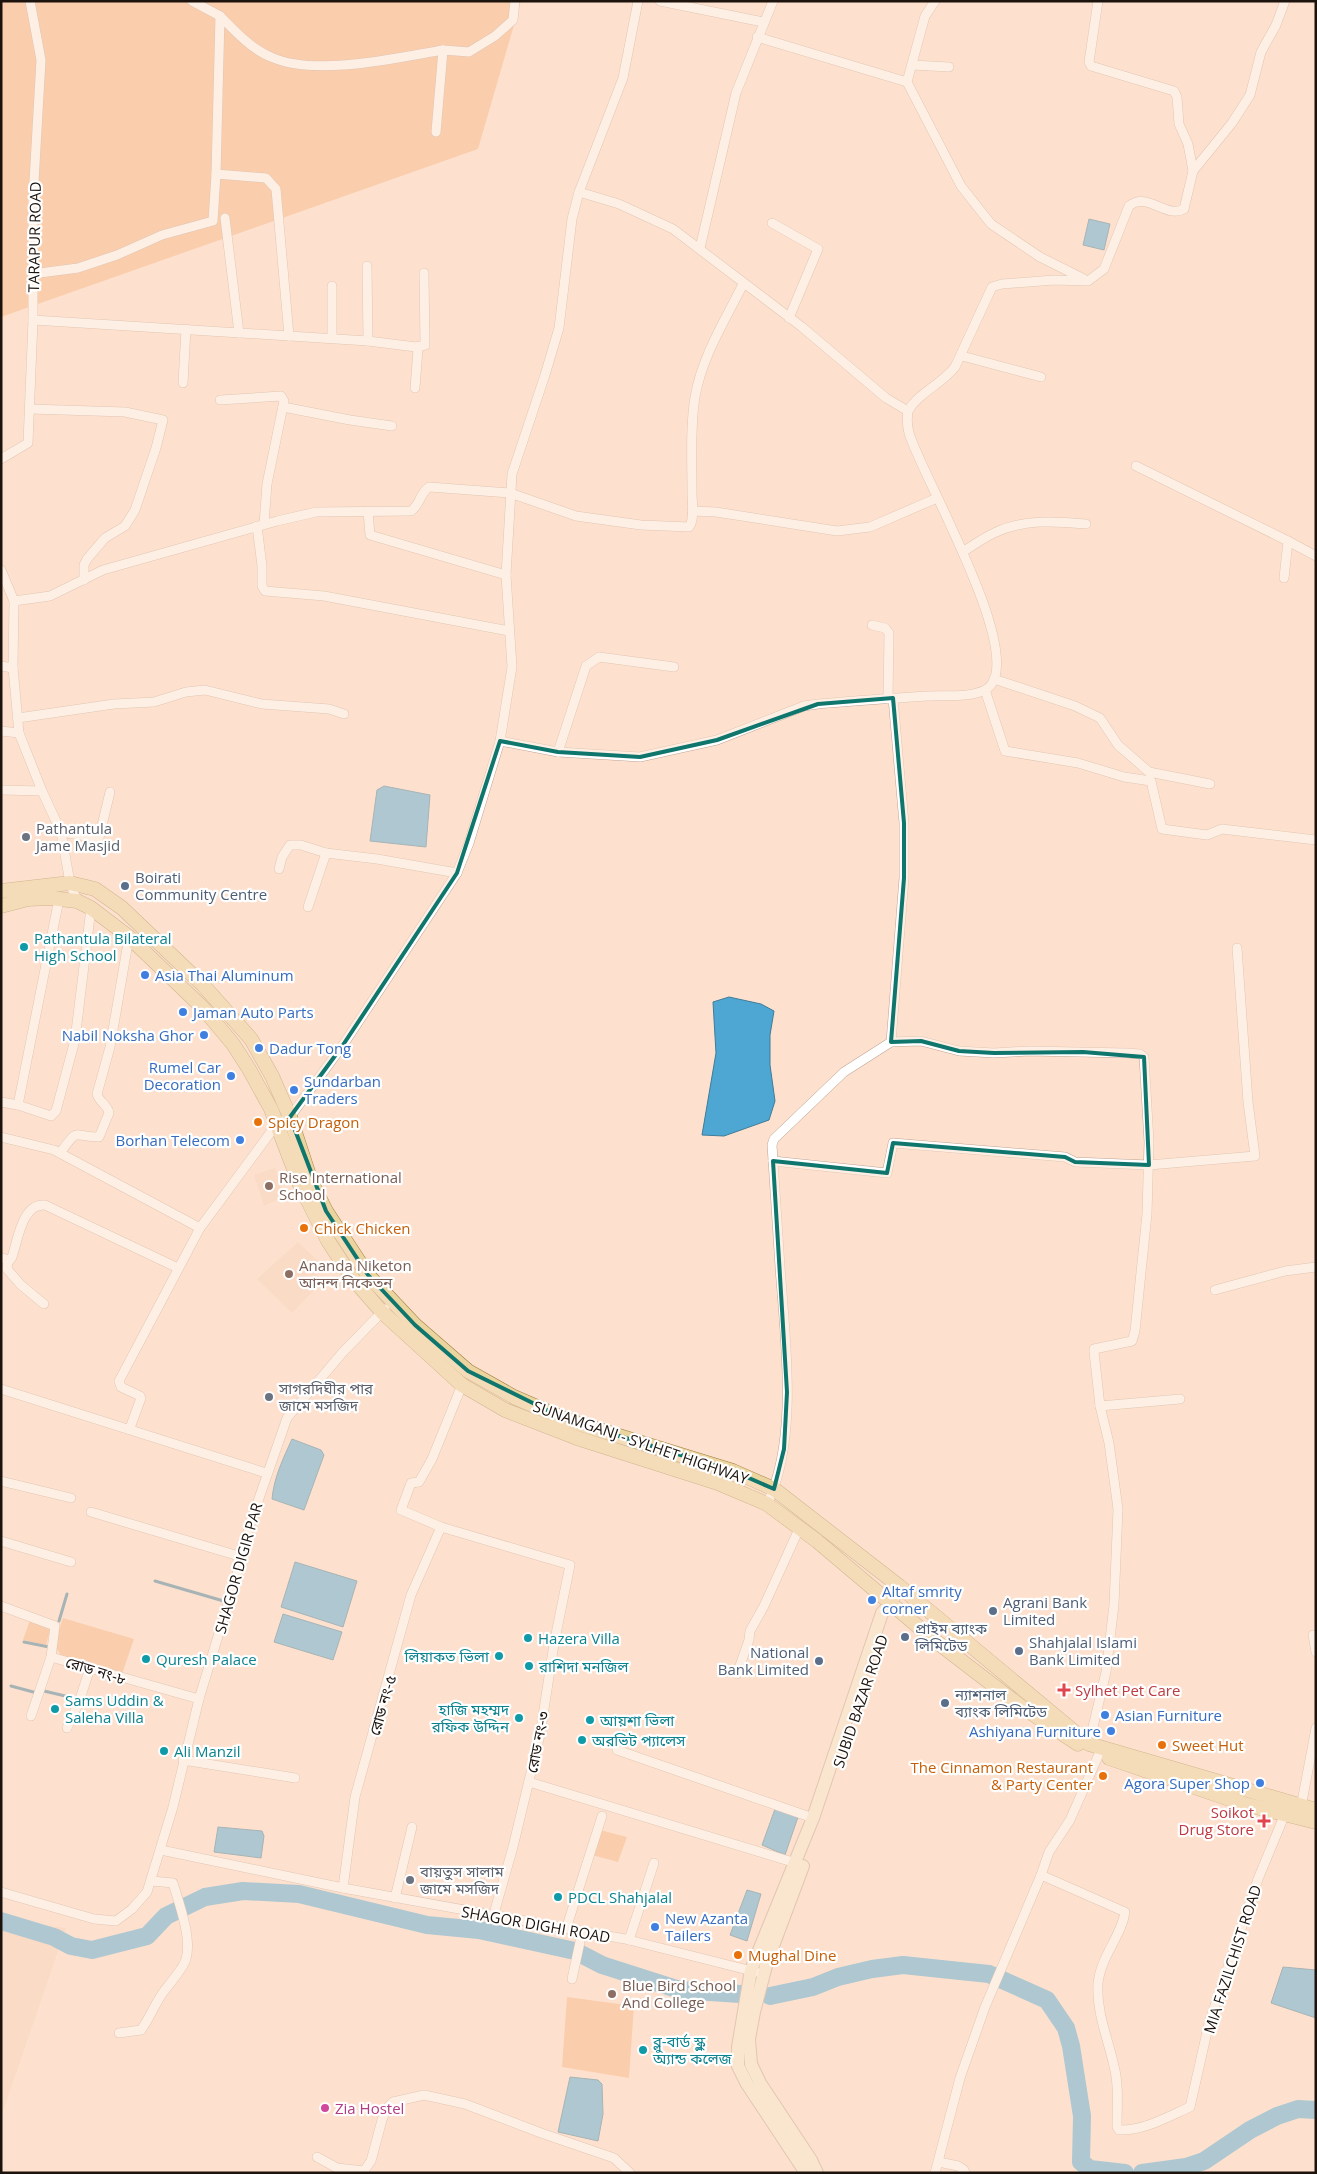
<svg xmlns="http://www.w3.org/2000/svg" width="1317" height="2174" viewBox="0 0 1317 2174" font-family="'Open Sans','Noto Sans Bengali',sans-serif">
	<style>
		.built { fill: #f5d2bb }
		.green { fill: #f5b486 }
		.water { fill: #4ea7d3; stroke: #3f7b98 }
		.lines { fill: none; stroke-linecap: round; stroke-linejoin: round }
		.stream { stroke: #3f7b98; stroke-width: 3 }
		.river { stroke: #4ea7d3; stroke-width: 18 }
		.street-casing { stroke: #bfa493; stroke-width: 10 }
		.secondary-casing { stroke: #bfa493; stroke-width: 14 }
		.primary-casing { stroke: #9c7e42; stroke-width: 15 }
		.street { stroke: #fff; stroke-width: 9 }
		.secondary { stroke: #f6eacf; stroke-width: 12 }
		.primary { stroke: #ecd49e; stroke-width: 14 }
		.marked { fill: none; stroke: #0f766e; stroke-width: 4; stroke-linejoin: round }
		.worship-dot { fill: #6b7280; stroke: #fff; stroke-width: 2 }
		.service-dot { fill: #5c6f8a; stroke: #fff; stroke-width: 2 }
		.culture-dot { fill: #0f9aa8; stroke: #fff; stroke-width: 2 }
		.shop-dot { fill: #3f7fe0; stroke: #fff; stroke-width: 2 }
		.food-dot { fill: #e8710a; stroke: #fff; stroke-width: 2 }
		.education-dot { fill: #8d6e63; stroke: #fff; stroke-width: 2 }
		.health-dot { fill: #e0444e; stroke: #fff; stroke-width: 2 }
		.hotel-dot { fill: #d1479c; stroke: #fff; stroke-width: 2 }
		.labels { text-anchor: middle; dominant-baseline: central; stroke-width: 4.5; stroke-linejoin: round; paint-order: stroke }
		.street-label { font-size: 15px; fill: #1d130d; stroke: #fff }
		.worship-label { font-size: 15px; fill: #5b616d; stroke: #fff; text-anchor: start }
		.service-label { font-size: 15px; fill: #4e5e75; stroke: #fff; text-anchor: start }
		.culture-label { font-size: 15px; fill: #0d838f; stroke: #fff; text-anchor: start }
		.shop-label { font-size: 15px; fill: #366cbe; stroke: #fff; text-anchor: start }
		.food-label { font-size: 15px; fill: #c56008; stroke: #fff; text-anchor: start }
		.education-label { font-size: 15px; fill: #785e54; stroke: #fff; text-anchor: start }
		.health-label { font-size: 15px; fill: #be3a42; stroke: #fff; text-anchor: start }
		.hotel-label { font-size: 15px; fill: #b23c85; stroke: #fff; text-anchor: start }
	</style>
	<rect width="100%" height="100%" fill="#fde1ce"/>
	<g class="built">
		<path d="M275,1168L285,1196L264,1206L254,1175Z"/>
		<path d="M298,1242L318,1261L311,1268L322,1282L292,1313L257,1279Z"/>
		<path d="M1,1920L66,1928L1,2117Z"/>
	</g>
	<g class="green">
		<path d="M1,1H521L478,149L1,317Z"/>
		<path d="M63,1618L134,1639L122,1674L62,1657L54,1645Z"/>
		<path d="M30,1620L51,1627L46,1645L23,1640Z"/>
		<path d="M600,1830L627,1837L618,1862L592,1855Z"/>
		<path d="M567,1997L634,2006L629,2078L562,2067Z"/>
	</g>
	<g class="water">
		<path d="M1089,219L1110,224L1104,250L1083,245Z"/>
		<path d="M384,786L430,795L426,847L370,841L377,790Z"/>
		<path d="M729,997L761,1004L774,1011L770,1035V1065L775,1101L769,1120L724,1136L702,1135L716,1053L713,1002Z"/>
		<path d="M292,1439L321,1450L324,1455L304,1510L272,1499C274,1477 283,1459 292,1439Z"/>
		<path d="M295,1562L357,1581L343,1627L281,1607Z"/>
		<path d="M283,1614L342,1632L333,1660L274,1642Z"/>
		<path d="M775,1809L798,1817L785,1855L762,1845Z"/>
		<path d="M218,1827L262,1831L264,1836L261,1858L214,1852Z"/>
		<path d="M747,1890L761,1894L747,1941L730,1935Z"/>
		<path d="M1283,1967L1316,1970V2018L1271,2003Z"/>
		<path d="M570,2077L598,2080L602,2084L603,2114L598,2141L558,2132Z"/>
	</g>
	<g class="lines">
		<g class="stream">
			<path d="M155,1581L227,1602"/>
			<path d="M59,1621L67,1594"/>
			<path d="M24,1642L49,1647"/>
			<path d="M11,1686L37,1693"/>
			<path d="M44,1691L78,1699"/>
		</g>
		<g class="river">
			<path d="M1,1921L54,1937L71,1946L92,1950L147,1936L166,1916L205,1897L243,1891L299,1894L427,1925L479,1930L575,1951L602,1965L680,1990L740,1994"/>
			<path d="M770,1996L813,1987L838,1977L872,1969L903,1965L989,1974L1047,2000L1066,2028L1071,2046L1082,2116L1081,2162L1090,2169L1125,2173"/>
			<path d="M1142,2173L1186,2167L1204,2161L1250,2130L1277,2116L1298,2109L1316,2110"/>
		</g>
		<g class="street-casing">
			<g id="street">
				<path d="M660,1L763,22"/>
				<path d="M935,1L925,16L907,82L961,186L991,224L1040,257L1084,279"/>
				<path d="M1098,1L1089,62L1091,66L1174,91L1177,97L1179,124L1188,144L1193,171"/>
				<path d="M220,16C235,31 251,49 271,57C315,77 396,58 443,50"/>
				<path d="M757,37L907,82"/>
				<path d="M912,65L949,67"/>
				<path d="M436,132L443,50L469,52L495,36L513,20L515,1"/>
				<path d="M216,174L266,178L276,189L289,336"/>
				<path d="M579,192L619,204L673,229L802,327L886,398L908,411"/>
				<path d="M225,218L239,333"/>
				<path d="M772,223L818,249L789,318"/>
				<path d="M700,248L736,93L773,1"/>
				<path d="M367,266L368,341"/>
				<path d="M32,274L78,268L117,255L162,235L213,221L216,174L220,16L192,1"/>
				<path d="M33,320L368,341L416,347L418,349L415,388"/>
				<path d="M332,338V286"/>
				<path d="M416,347L425,345L424,273"/>
				<path d="M962,356L1041,377"/>
				<path d="M183,383L186,329"/>
				<path d="M220,400L281,396L284,401L267,484L264,524"/>
				<path d="M283,407L350,420L392,426"/>
				<path d="M30,409L125,412L163,420L156,448L135,510L125,526L105,538L87,559L84,565V580"/>
				<path d="M1,459L28,443L33,320V199L41,60L30,1"/>
				<path d="M1136,466L1288,541L1284,578"/>
				<path d="M368,511L370,535L506,575"/>
				<path d="M692,511L716,512L837,531L870,527L937,498"/>
				<path d="M257,526L262,566V586L265,591L324,596L509,631"/>
				<path d="M1288,541L1316,556"/>
				<path d="M964,551C974,545 983,538 994,533C1023,519 1055,521 1086,524"/>
				<path d="M1,570L14,601L13,668L19,733L42,791L61,832L70,883L77,901"/>
				<path d="M14,601L50,596L103,570L277,521L316,512L411,511C421,504 419,494 429,487L510,493L576,516L641,525L689,527C695,519 692,503 692,493C692,462 690,428 695,397C702,356 725,321 743,284"/>
				<path d="M872,625L885,628L889,633L888,699"/>
				<path d="M1,666L13,668"/>
				<path d="M994,679L1075,706L1100,718L1118,745L1149,772L1210,784"/>
				<path d="M985,690L1005,751L1078,763L1124,777L1151,781L1162,829L1207,835L1222,829L1316,840"/>
				<path d="M18,718L114,704L154,702L186,692L205,690L262,704L329,709L344,714"/>
				<path d="M1,731L19,733"/>
				<path d="M500,741L558,752L640,757L717,740L804,706L818,704C855,701 891,698 928,696C946,695 968,698 985,690C1033,664 919,471 909,433C907,426 907,418 908,411C918,393 942,384 955,367L992,287L1002,284L1054,280L1088,281L1104,269L1129,206C1147,191 1166,219 1184,209L1193,171L1232,123L1250,95L1261,52L1276,25L1285,1"/>
				<path d="M558,752L586,666L599,657L674,667"/>
				<path d="M1,790L42,791"/>
				<path d="M61,832L99,838L110,792"/>
				<path d="M279,869L282,857L290,845H301L326,853"/>
				<path d="M308,907L326,853L377,859L457,873"/>
				<path d="M891,1042L921,1041L959,1051L994,1053L1029,1051L1126,1053L1140,1054L1144,1057L1149,1142L1147,1214L1135,1331L1132,1341L1094,1349V1352L1100,1406L1109,1443L1118,1509L1114,1605L1106,1672L1089,1744"/>
				<path d="M1,1102L18,1105L59,899"/>
				<path d="M18,1105L51,1116L56,1111L75,1040L91,908"/>
				<path d="M1,1137L54,1150L200,1228"/>
				<path d="M60,1153C80,1126 71,1137 99,1137L109,1113C108,1105 99,1102 97,1094L110,1047L129,937"/>
				<path d="M773,1161L887,1173L893,1143L1065,1157L1075,1162L1149,1165L1255,1156L1248,1102L1237,948"/>
				<path d="M1,1258L10,1260L12,1257C18,1240 22,1203 45,1205L178,1268"/>
				<path d="M8,1260L7,1269L21,1285L44,1304"/>
				<path d="M1215,1290L1285,1271L1316,1267"/>
				<path d="M462,1385L432,1459L419,1482L411,1483L401,1510L441,1527L570,1565L554,1644L540,1735L513,1847L493,1917"/>
				<path d="M1,1389L266,1473"/>
				<path d="M1100,1406L1180,1399"/>
				<path d="M130,1428L141,1398L140,1396L121,1387L119,1381L200,1228L276,1125L290,1117L343,1045L457,873L469,843L500,741L512,667L506,575L512,474L545,375L559,328L572,219L579,192L623,78L638,1"/>
				<path d="M1,1481L71,1498"/>
				<path d="M767,1504C799,1439 785,1338 780,1267C777,1226 775,1185 772,1145L774,1139L844,1072L891,1042L904,878V823L893,698"/>
				<path d="M91,1512L242,1557"/>
				<path d="M1,1541L71,1562"/>
				<path d="M1,1606L55,1626L51,1657L199,1699"/>
				<path d="M1313,1635L1316,1652"/>
				<path d="M737,1674L749,1640L750,1631L764,1606L799,1529"/>
				<path d="M31,1716L51,1657"/>
				<path d="M67,1728L79,1702L90,1668"/>
				<path d="M617,1750L813,1818"/>
				<path d="M183,1760L295,1778"/>
				<path d="M529,1782L796,1863"/>
				<path d="M1301,1807L1316,1728"/>
				<path d="M161,1850L343,1888L625,1939L756,1972"/>
				<path d="M1041,1875L1125,1912C1122,1935 1101,1956 1098,1983C1096,2011 1108,2039 1114,2066C1119,2085 1117,2106 1117,2127L1119,2130C1144,2131 1169,2116 1190,2107L1209,2023L1258,1879L1285,1814"/>
				<path d="M343,1888L355,1797L411,1595L441,1527"/>
				<path d="M1,1892L94,1919L116,1921L132,1909L147,1892L173,1807L199,1699L242,1557L250,1524L287,1418L343,1352L385,1309"/>
				<path d="M395,1898L412,1827"/>
				<path d="M566,1929L602,1816"/>
				<path d="M629,1940L654,1863"/>
				<path d="M572,1979L580,1942"/>
				<path d="M119,2033L141,2030C149,2019 154,2006 162,1994C168,1985 184,1968 186,1959C192,1938 179,1903 173,1883L152,1881"/>
				<path d="M317,2157L337,2168L364,2171L371,2161L382,2120L386,2109L393,2102L424,2095L465,2104L541,2133L614,2158L630,2173"/>
				<path d="M939,2162L958,2166L964,2170L965,2173"/>
				<path d="M935,2173L960,2078L985,2007L1041,1875L1049,1852L1070,1820L1099,1754"/>
			</g>
		</g>
		<g class="secondary-casing">
			<g id="secondary">
				<path d="M803,1866L767,1962L754,2012L749,2039L751,2064L760,2083L811,2160L817,2173"/>
				<path d="M806,2173L747,2084L738,2066V2047L751,1970L813,1818L882,1613L891,1603L899,1586"/>
			</g>
		</g>
		<g class="primary-casing">
			<g id="primary">
				<path d="M1,891L70,883L95,889L122,908L203,985L251,1039L272,1076L290,1117L311,1181L326,1211L368,1275L415,1325L468,1371L514,1397L567,1420L733,1471L774,1489L899,1586L1089,1744L1316,1810"/>
				<path d="M1,906L28,899L50,898L77,901L91,908L129,937L202,1007L233,1044L249,1069L271,1109L300,1185L328,1241L353,1279L382,1312L462,1385L505,1410L577,1438L718,1483L767,1504L817,1541L933,1639L1019,1705L1078,1744"/>
				<path d="M1109,1758L1244,1804L1316,1822"/>
			</g>
		</g>
		<use href="#street" class="street"/>
		<use href="#secondary" class="secondary"/>
		<use href="#primary" class="primary"/>
	</g>
	<path d="M0 0H1317V2174H0ZM893,698L904,823V878L891,1042L921,1041L959,1051L994,1053L1083,1052L1144,1057L1149,1165L1075,1162L1065,1157L893,1143L887,1173L773,1161L787,1392L784,1449L774,1489L733,1471L567,1420L468,1371L415,1325L368,1275L326,1211L290,1117L343,1045L457,873L500,741L558,752L640,757L717,740L818,704Z" fill="#fde1ce" fill-opacity=".55" fill-rule="evenodd"/>
	<path class="marked" d="M893,698L904,823V878L891,1042L921,1041L959,1051L994,1053L1083,1052L1144,1057L1149,1165L1075,1162L1065,1157L893,1143L887,1173L773,1161L787,1392L784,1449L774,1489L733,1471L567,1420L468,1371L415,1325L368,1275L326,1211L290,1117L343,1045L457,873L500,741L558,752L640,757L717,740L818,704Z"/>
	<g class="worship-dot">
		<circle cx="26" cy="837" r="5"/>
		<circle cx="269" cy="1397" r="5"/>
		<circle cx="410" cy="1880" r="5"/>
	</g>
	<g class="service-dot">
		<circle cx="125" cy="886" r="5"/>
		<circle cx="993" cy="1611" r="5"/>
		<circle cx="905" cy="1637" r="5"/>
		<circle cx="1019" cy="1651" r="5"/>
		<circle cx="819" cy="1661" r="5"/>
		<circle cx="945" cy="1703" r="5"/>
	</g>
	<g class="culture-dot">
		<circle cx="24" cy="947" r="5"/>
		<circle cx="528" cy="1638" r="5"/>
		<circle cx="499" cy="1656" r="5"/>
		<circle cx="146" cy="1659" r="5"/>
		<circle cx="529" cy="1666" r="5"/>
		<circle cx="55" cy="1709" r="5"/>
		<circle cx="519" cy="1718" r="5"/>
		<circle cx="590" cy="1720" r="5"/>
		<circle cx="582" cy="1740" r="5"/>
		<circle cx="164" cy="1751" r="5"/>
		<circle cx="558" cy="1897" r="5"/>
		<circle cx="643" cy="2050" r="5"/>
	</g>
	<g class="shop-dot">
		<circle cx="145" cy="975" r="5"/>
		<circle cx="183" cy="1012" r="5"/>
		<circle cx="204" cy="1035" r="5"/>
		<circle cx="259" cy="1048" r="5"/>
		<circle cx="231" cy="1076" r="5"/>
		<circle cx="294" cy="1090" r="5"/>
		<circle cx="240" cy="1140" r="5"/>
		<circle cx="872" cy="1600" r="5"/>
		<circle cx="1105" cy="1715" r="5"/>
		<circle cx="1111" cy="1731" r="5"/>
		<circle cx="1260" cy="1783" r="5"/>
		<circle cx="655" cy="1927" r="5"/>
	</g>
	<g class="food-dot">
		<circle cx="258" cy="1122" r="5"/>
		<circle cx="304" cy="1228" r="5"/>
		<circle cx="1162" cy="1745" r="5"/>
		<circle cx="1103" cy="1776" r="5"/>
		<circle cx="738" cy="1955" r="5"/>
	</g>
	<g class="education-dot">
		<circle cx="269" cy="1186" r="5"/>
		<circle cx="289" cy="1274" r="5"/>
		<circle cx="612" cy="1994" r="5"/>
	</g>
	<g class="health-dot">
		<path d="M1061.5 1682.5h5v5h5v5h-5v5h-5v-5h-5v-5h5z"/>
		<path d="M1261.5 1813.5h5v5h5v5h-5v5h-5v-5h-5v-5h5z"/>
	</g>
	<circle class="hotel-dot" cx="325" cy="2108" r="5"/>
	<g class="labels">
		<g class="street-label">
			<text transform="translate(34 237) rotate(-89)">TARAPUR ROAD</text>
			<text transform="translate(641 1442) rotate(19)">SUNAMGANJ - SYLHET HIGHWAY</text>
			<text transform="translate(238 1568) rotate(-74)">SHAGOR DIGIR PAR</text>
			<text transform="translate(96 1670) rotate(17)">রোড নং-৮</text>
			<text transform="translate(860 1701) rotate(-71)">SUBID BAZAR ROAD</text>
			<text transform="translate(382 1705) rotate(-74)">রোড নং-৫</text>
			<text transform="translate(537 1742) rotate(-79)">রোড নং-৩</text>
			<text transform="translate(536 1924) rotate(10)">SHAGOR DIGHI ROAD</text>
			<text transform="translate(1232 1959) rotate(-72)">MIA FAZILCHIST ROAD</text>
		</g>
		<g class="worship-label">
			<text x="36" y="828">Pathantula<tspan x="36" dy="17">Jame Masjid</tspan></text>
			<text x="279" y="1388">সাগরদিঘীর পার<tspan x="279" dy="17">জামে মসজিদ</tspan></text>
			<text x="420" y="1871">বায়তুস সালাম<tspan x="420" dy="17">জামে মসজিদ</tspan></text>
		</g>
		<g class="service-label">
			<text x="135" y="877">Boirati<tspan x="135" dy="17">Community Centre</tspan></text>
			<text x="1003" y="1602">Agrani Bank<tspan x="1003" dy="17">Limited</tspan></text>
			<text x="915" y="1628">প্রাইম ব্যাংক<tspan x="915" dy="17">লিমিটেড</tspan></text>
			<text x="1029" y="1642">Shahjalal Islami<tspan x="1029" dy="17">Bank Limited</tspan></text>
			<text x="809" y="1652" text-anchor="end">National<tspan x="809" dy="17">Bank Limited</tspan></text>
			<text x="955" y="1694">ন্যাশনাল<tspan x="955" dy="17">ব্যাংক লিমিটেড</tspan></text>
		</g>
		<g class="culture-label">
			<text x="34" y="938">Pathantula Bilateral<tspan x="34" dy="17">High School</tspan></text>
			<text x="538" y="1638">Hazera Villa</text>
			<text x="489" y="1656" text-anchor="end">লিয়াকত ভিলা</text>
			<text x="156" y="1659">Quresh Palace</text>
			<text x="539" y="1666">রাশিদা মনজিল</text>
			<text x="65" y="1700">Sams Uddin &amp;<tspan x="65" dy="17">Saleha Villa</tspan></text>
			<text x="509" y="1709" text-anchor="end">হাজি মহম্মদ<tspan x="509" dy="17">রফিক উদ্দিন</tspan></text>
			<text x="600" y="1720">আয়শা ভিলা</text>
			<text x="592" y="1740">অরভিট প্যালেস</text>
			<text x="174" y="1751">Ali Manzil</text>
			<text x="568" y="1897">PDCL Shahjalal</text>
			<text x="653" y="2041">ব্লু-বার্ড স্কুল<tspan x="653" dy="17">অ্যান্ড কলেজ</tspan></text>
		</g>
		<g class="shop-label">
			<text x="155" y="975">Asia Thai Aluminum</text>
			<text x="193" y="1012">Jaman Auto Parts</text>
			<text x="194" y="1035" text-anchor="end">Nabil Noksha Ghor</text>
			<text x="269" y="1048">Dadur Tong</text>
			<text x="221" y="1067" text-anchor="end">Rumel Car<tspan x="221" dy="17">Decoration</tspan></text>
			<text x="304" y="1081">Sundarban<tspan x="304" dy="17">Traders</tspan></text>
			<text x="230" y="1140" text-anchor="end">Borhan Telecom</text>
			<text x="882" y="1591">Altaf smrity<tspan x="882" dy="17">corner</tspan></text>
			<text x="1115" y="1715">Asian Furniture</text>
			<text x="1101" y="1731" text-anchor="end">Ashiyana Furniture</text>
			<text x="1250" y="1783" text-anchor="end">Agora Super Shop</text>
			<text x="665" y="1918">New Azanta<tspan x="665" dy="17">Tailers</tspan></text>
		</g>
		<g class="food-label">
			<text x="268" y="1122">Spicy Dragon</text>
			<text x="314" y="1228">Chick Chicken</text>
			<text x="1172" y="1745">Sweet Hut</text>
			<text x="1093" y="1767" text-anchor="end">The Cinnamon Restaurant<tspan x="1093" dy="17">&amp; Party Center</tspan></text>
			<text x="748" y="1955">Mughal Dine</text>
		</g>
		<g class="education-label">
			<text x="279" y="1177">Rise International<tspan x="279" dy="17">School</tspan></text>
			<text x="299" y="1265">Ananda Niketon<tspan x="299" dy="17">আনন্দ নিকেতন</tspan></text>
			<text x="622" y="1985">Blue Bird School<tspan x="622" dy="17">And College</tspan></text>
		</g>
		<g class="health-label">
			<text x="1075" y="1690">Sylhet Pet Care</text>
			<text x="1254" y="1812" text-anchor="end">Soikot<tspan x="1254" dy="17">Drug Store</tspan></text>
		</g>
		<g class="hotel-label">
			<text x="335" y="2108">Zia Hostel</text>
		</g>
	</g>
	<rect width="1317" height="2174" fill="none" stroke="#1d130d" stroke-width="5"/>
</svg>
